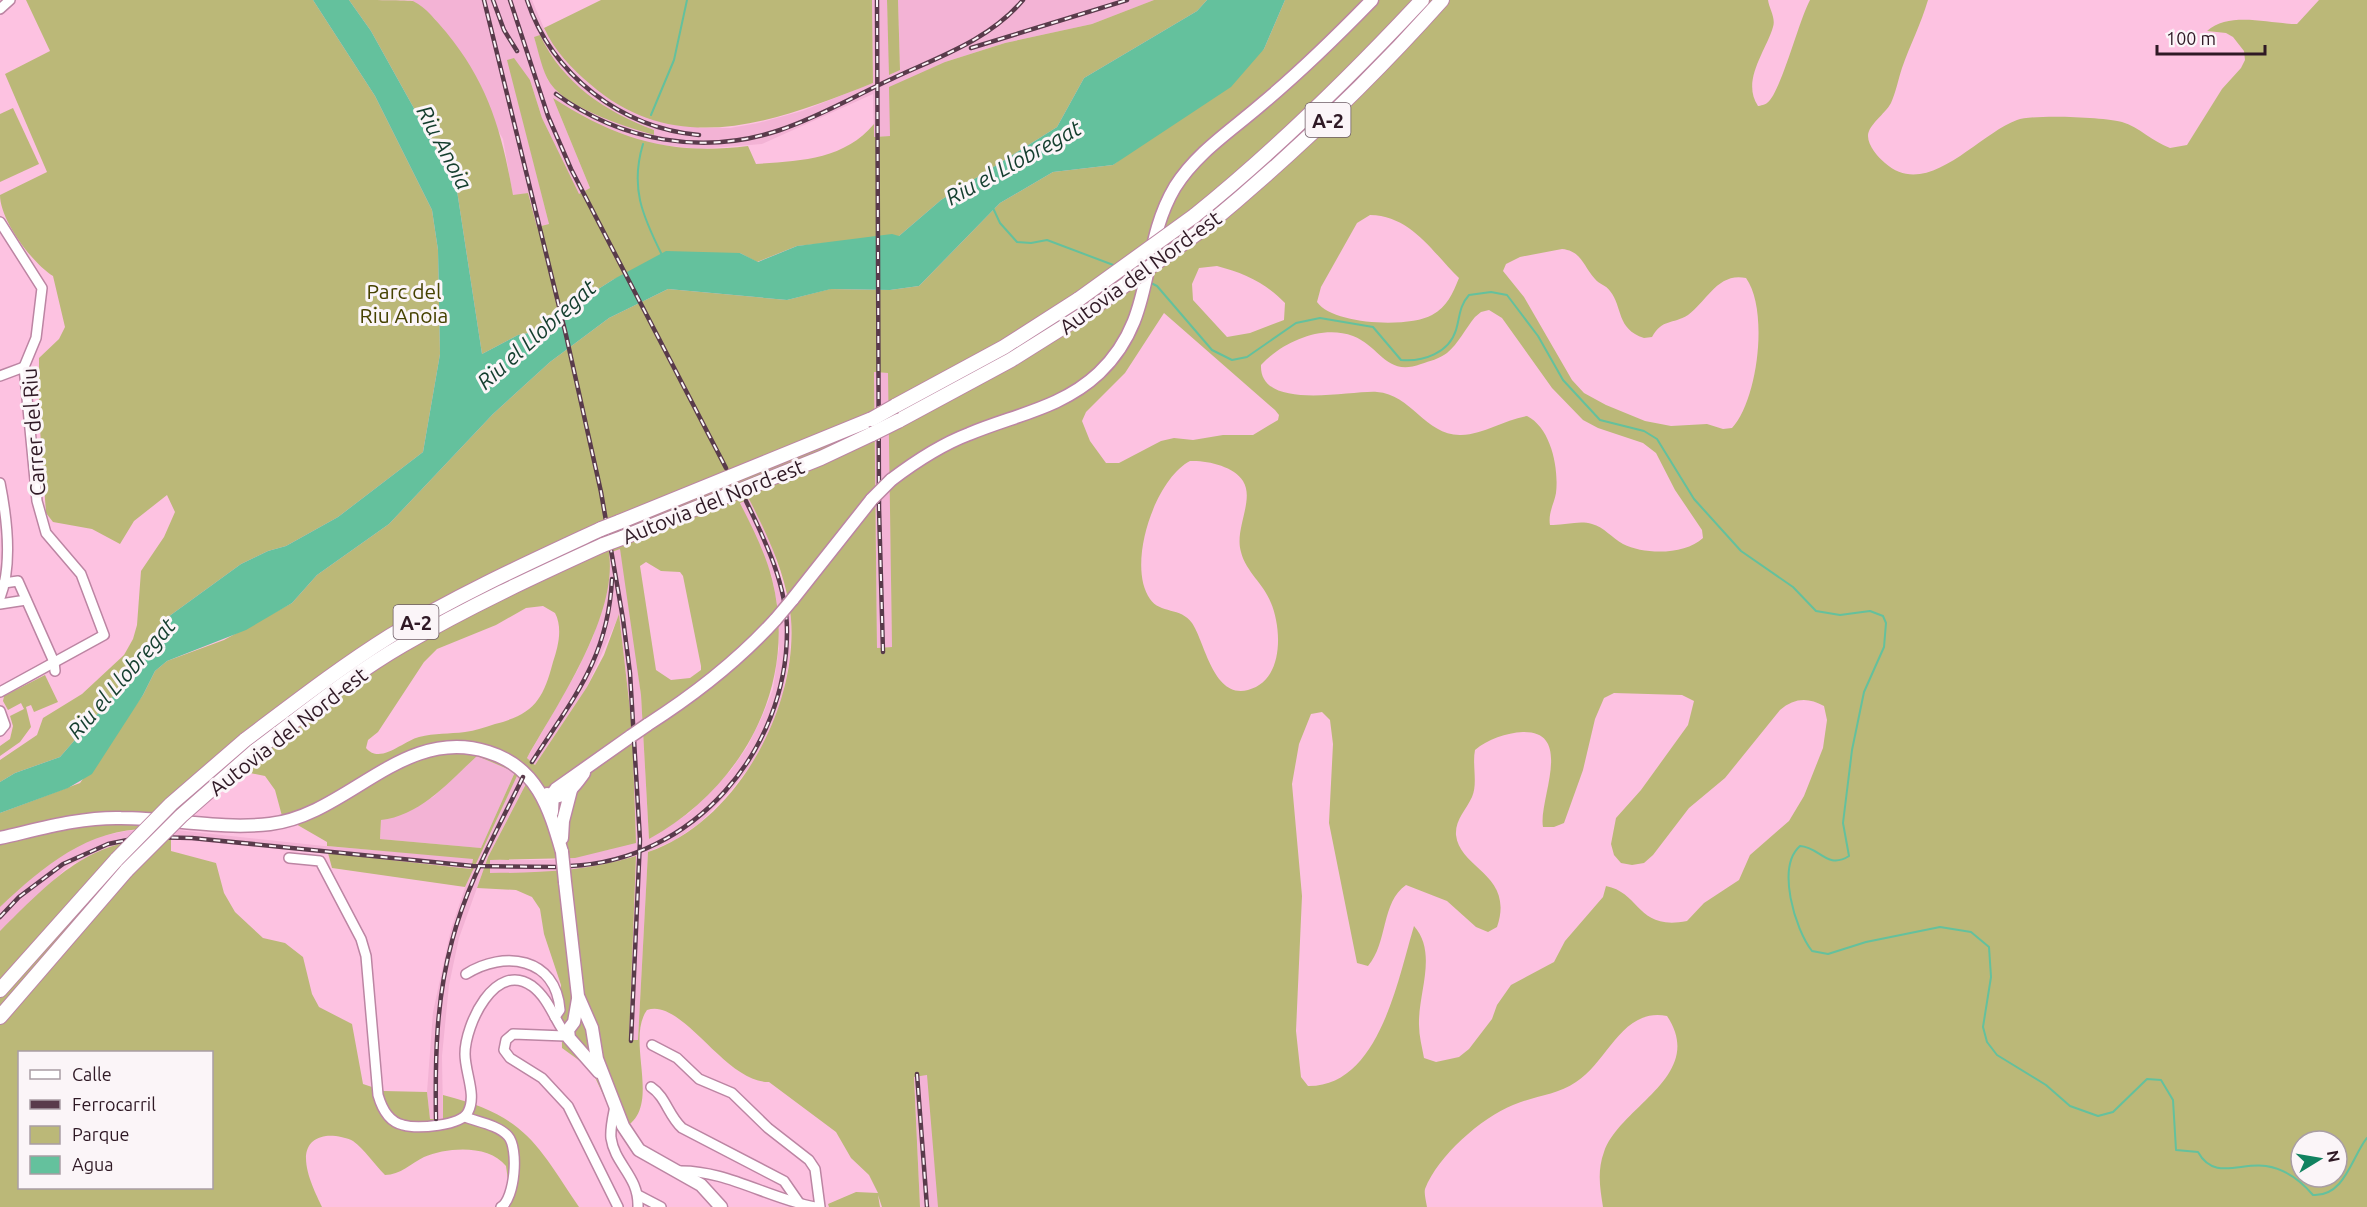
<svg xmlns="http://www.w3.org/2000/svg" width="2367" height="1207" viewBox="0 0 2367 1207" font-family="Ubuntu,sans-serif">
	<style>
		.built { fill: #f3b3d5; fill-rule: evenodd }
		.green { fill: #bbb878; fill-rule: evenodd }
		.water { fill: #64c19d }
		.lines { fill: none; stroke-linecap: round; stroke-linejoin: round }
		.stream { stroke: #64c19d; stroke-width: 2 }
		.minor-casing { stroke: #bc85a3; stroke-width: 12 }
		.major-casing { stroke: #bc85a3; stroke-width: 15 }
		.highway-casing { stroke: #bc85a3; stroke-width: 16 }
		.minor { stroke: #fff; stroke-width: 9 }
		.major { stroke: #fff; stroke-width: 12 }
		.highway { stroke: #fff; stroke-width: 14 }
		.rail-casing { stroke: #593b4b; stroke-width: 4.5 }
		.rail { stroke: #fbf5f8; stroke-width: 2; stroke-dasharray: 7; stroke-linecap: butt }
		.major-bridge-casing { stroke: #bc85a3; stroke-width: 15; stroke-linecap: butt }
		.highway-bridge-casing { stroke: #bc85a3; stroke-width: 16; stroke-linecap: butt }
		.major-bridge { stroke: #fff; stroke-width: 12 }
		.highway-bridge { stroke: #fff; stroke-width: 14 }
		.labels { text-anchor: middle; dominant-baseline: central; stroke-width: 6; stroke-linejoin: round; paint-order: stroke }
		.shield { fill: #fbf5f8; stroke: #6c5b64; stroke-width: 1.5 }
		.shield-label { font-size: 20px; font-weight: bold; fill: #2f1925 }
		.street-label { font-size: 21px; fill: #2f1925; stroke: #fbf5f8 }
		.park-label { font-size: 21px; fill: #464200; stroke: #fbf5f8 }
		.water-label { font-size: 22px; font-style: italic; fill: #143e2e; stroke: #fbf5f8 }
	</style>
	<rect width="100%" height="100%" fill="#fdc2e1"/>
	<g class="built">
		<path d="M412,0H532L546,33L700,128H730L758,123L802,111L873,83L872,0H887L890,75L900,69L898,0H1154L1092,24L1005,43L945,62L890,136L874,137L873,94L762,144L700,149L650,144L621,135L588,121L553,98L590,188L578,195L542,118L530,80L508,60L549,224L536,227L528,193L513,196L503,139L435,19ZM541,36L546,48L569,79L599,104L626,119L654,130V134L593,113L565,96L547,79L534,37Z"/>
		<path d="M874,372L889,373L892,647L877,648Z"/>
		<path d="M749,498L772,545L791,619L790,656L782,699L769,734L752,764L731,790L700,823L675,840L648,852L638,1040H628L636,857L583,869L532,873H489L490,860H551L612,849L632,727L619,615L587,687L535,765L527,758L577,671L593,637L604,600L609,553L620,549L631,611L641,695L649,839L689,813L731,770L747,747L762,717L773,689L779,648L777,604L772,577L740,502Z"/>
		<path d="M477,756L515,772L481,848L380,839L381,820L433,797Z"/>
		<path d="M517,776L527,782L488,857L459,938L449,985L442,1056L443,1119H430L427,1092L433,1012L451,929L469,876Z"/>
		<path d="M158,828L324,846L473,858L471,869L313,851L159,838L71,864L0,931V907L37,872L69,849L98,837L126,831Z"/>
		<path d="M928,1075L937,1175L938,1207H920L914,1076Z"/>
	</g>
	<g class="green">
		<path d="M26,0H313L375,96L432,210L438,250L440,354L423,452L338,517L286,546L268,551L241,564L168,617L114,695L60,757L15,773L0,782V760L37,735L43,718L82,694L124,655L133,639L137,625L141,571L164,537L175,512L167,495L134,521L120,544L92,529L53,522L46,513L39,415V358L59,339L65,327L53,276C32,263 0,220 0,195L47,172L5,74L50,51Z"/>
		<path d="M349,0C363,0 402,0 413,1C426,7 437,22 446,32C488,83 502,132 513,195L528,193L537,227L549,224L507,60L514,58L530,80L542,118L579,194L590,188L553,98C616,139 672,156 748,146L756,164C799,161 844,160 874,124V137L890,136L889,87L945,62L1005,43L1092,24L1154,0H1207L1197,11L1084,78L1057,127L941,200L899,236L797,246L757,262L740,253L614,279L545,323L539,331L518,335L482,354L456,184L371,31Z"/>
		<path d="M601,0H872L873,83C779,120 678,161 590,84C572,69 554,50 544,28Z"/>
		<path d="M887,0H898L900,70L889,75Z"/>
		<path d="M1285,0H1768C1769,8 1776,18 1773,27C1766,51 1741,81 1758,106C1760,106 1766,104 1767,103C1780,95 1799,20 1810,0H1928C1921,24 1910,45 1902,68C1898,80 1896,92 1891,103C1885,114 1868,125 1868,136C1868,146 1878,157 1885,163C1927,201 1978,134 2017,120C2033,114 2105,117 2122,122C2139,127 2153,142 2170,148L2187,145L2222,89L2241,68L2245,60L2244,51L2233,37L2226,33L2207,31C2230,11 2269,24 2297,24L2319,0H2367V1207H1603C1600,1188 1597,1171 1604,1152C1620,1106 1707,1076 1667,1016C1622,1007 1608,1062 1576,1082C1557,1095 1534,1096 1513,1105C1481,1118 1438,1156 1425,1189C1424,1194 1426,1201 1427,1207H938L927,1075L914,1077L920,1207H882L878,1195L880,1207H829L828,1204L856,1192L878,1193L869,1175L851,1158L836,1132L769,1082C725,1083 682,997 647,1010C624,1042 666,1111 620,1130L591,1069L562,1048L561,985L544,934L540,909L532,897L516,890L477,888L488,857L527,782L517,776L465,887L332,868L328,853L471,869L473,859L327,846V842L282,816L275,790L265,776L245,772L203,771L194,797L169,830C97,821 49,861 0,907V813L80,783L143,695L155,671L167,661L224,640L292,603L317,575L389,524L493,414L550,362L609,318L668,289L787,300L830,289L890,290L919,286L1000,203L1053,172L1113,165L1264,49ZM1370,215C1412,216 1432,252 1459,278C1453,293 1447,307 1432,315C1409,328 1333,325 1317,302L1321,287L1357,223ZM1562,249C1582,251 1583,266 1595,279C1599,284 1606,285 1610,291C1623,307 1616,329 1644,338L1652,337C1663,318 1672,325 1688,315C1707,301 1718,272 1746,278C1769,310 1758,400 1732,428L1723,429L1707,424L1671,426L1645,421L1606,405L1584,393L1572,380L1524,297L1503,271L1506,264L1520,257ZM1217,266C1244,273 1266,283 1285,303L1284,320L1250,333L1227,337L1193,300L1192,284L1199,268ZM1489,310L1502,318L1552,388L1583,420L1598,428L1643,443L1656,453L1675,490L1702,530L1703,538C1685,555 1645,555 1623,544C1612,538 1604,527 1592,524C1578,520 1564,526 1550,525C1548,513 1554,504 1556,493C1559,468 1551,428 1527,416C1504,420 1485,434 1461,435C1426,436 1411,394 1377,392C1351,390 1259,412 1261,365C1282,342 1322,324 1353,336C1381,347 1386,377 1421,364C1430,361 1439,359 1447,353C1458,344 1466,328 1475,317L1481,312ZM1164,313L1275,410L1279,415L1278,420L1253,435H1223L1193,440L1174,438L1161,441L1119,463H1106L1090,441L1082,421L1086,412L1125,373ZM874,372L888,373L892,647L877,648ZM1190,461C1206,460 1234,466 1243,481C1255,500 1234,529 1241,552C1246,572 1264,584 1271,603C1282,629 1284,681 1248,690C1213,699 1205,642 1192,623C1181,607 1160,614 1150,599C1126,565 1155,479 1190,461ZM749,499C768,536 787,576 791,619C798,708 736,823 648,852L638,1040H629L636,856C587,871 540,873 490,873V860L575,858L636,843L632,727L619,614L604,655L587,687L535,765L527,758C557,705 618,616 609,553L620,549L641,695L649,839C742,788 799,685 772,579C765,552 752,527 740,503ZM646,562L661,571L680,572L683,576L701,666V670L690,678L671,680L656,670L640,566ZM543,606L555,613C563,628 558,647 553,662C543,700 534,714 495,724C485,727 475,731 465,732C449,734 435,733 419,737C403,741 380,765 366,748L368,740L378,732L424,662L437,649L496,625L526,608ZM1614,693L1682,695L1694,701L1688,725L1641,790L1616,818L1611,844L1614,855L1621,863L1632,865L1644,863L1653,855L1689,808L1725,778L1780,710C1794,698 1808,697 1824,706L1827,720L1823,748L1804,796L1789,821L1750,855L1739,880L1704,903L1687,921C1637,931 1641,893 1606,886L1603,897L1565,941L1554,962L1511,985L1497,1005L1492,1019L1469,1049L1459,1057L1436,1062L1424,1058C1422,1047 1419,1036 1419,1025C1418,993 1438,953 1414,926C1398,979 1379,1087 1308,1086L1301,1077L1296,1031L1302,896L1292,784L1299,744L1311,714L1322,712L1330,720L1333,744L1329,823L1357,963L1368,966C1388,943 1381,902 1406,885L1447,901L1476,927L1488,932L1497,927C1515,874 1460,870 1456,835C1455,820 1466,810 1472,797C1478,783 1472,765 1475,750C1488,739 1506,733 1523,732C1575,731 1538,801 1543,827H1554L1564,823L1583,770L1595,719L1604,698ZM477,756L515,772L481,848L380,839L381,820C420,816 450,781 477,756ZM2301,1141H2337V1177H2301Z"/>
		<path d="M540,35C563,84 606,112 654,130V135C624,126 561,107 547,78C541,65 538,50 534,37Z"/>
		<path d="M13,108L39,164L0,182V114Z"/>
		<path d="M45,675L58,702L34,712L31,705L26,707L31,727L20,742L0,756V746L10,739L13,726L10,716L24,709L21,703L8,710L3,701L4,696Z"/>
		<path d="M159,838L171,839V851L216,863L224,893L235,912L263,938L285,943L303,957L312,994L319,1007L352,1024L363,1084L384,1091L427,1092L430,1119H443V1095C525,1116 535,1141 579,1207H505L508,1180L506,1166C489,1144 447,1147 424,1157C412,1163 400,1175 385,1175C374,1164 365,1150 353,1141C346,1137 333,1135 326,1136C289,1142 313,1188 322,1207H0V931C49,883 85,841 159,838ZM20,1052H212V1188H20Z"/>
	</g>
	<path class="water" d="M313,0H349L371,31L456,184L482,354L518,335L539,331L545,323L614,279L666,251L740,253L758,262L797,246L892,234L899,236L941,200L1057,127L1084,78L1197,11L1207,0H1285L1264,49L1231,87L1113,165L1053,172L1000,203L919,286L890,290L831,289L787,300L668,289L609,318L550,362L493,414L389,524L317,575L292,603L246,630L167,661L155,671L143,695L92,774L68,788L0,813V782L15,773L60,757L114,695L168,617L241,564L268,551L286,546L338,517L423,452L440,354L438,250L432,210L375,96Z"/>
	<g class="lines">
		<g class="stream">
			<path d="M651,115L674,60L687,0"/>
			<path d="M643,144C630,187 642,215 662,255"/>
			<path d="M993,208L1000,223L1017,242L1031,243L1047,240L1116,266"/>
			<path d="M1151,283L1157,286L1212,350L1232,360L1247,357L1296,323L1320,318L1373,327L1401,360C1423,362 1449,353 1456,330C1460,317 1459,306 1469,295L1491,292L1507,295L1538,336L1563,380L1600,420L1644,431L1657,439L1694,499L1741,551L1793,587L1816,611L1840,615L1870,611L1883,616L1886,623L1884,647L1864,692L1852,750L1843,823L1849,856C1827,870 1820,847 1800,846C1776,867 1795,929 1812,951L1828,954L1866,942L1940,927L1971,932L1989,947L1991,977L1983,1027L1987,1042L1997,1055L2046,1085L2070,1106L2098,1116L2113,1112L2147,1079L2161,1080L2173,1100L2176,1150L2198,1152C2214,1181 2241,1162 2266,1166C2286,1169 2301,1181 2313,1195C2345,1197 2352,1156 2367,1138"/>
		</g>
		<g class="minor-casing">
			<g id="minor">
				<path d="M0,9L10,0"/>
				<path d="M0,222L42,288L36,338L24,367L37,501L46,533L81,574L104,635L0,692"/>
				<path d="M0,376L24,367"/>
				<path d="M0,483C7,518 13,564 0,598"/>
				<path d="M4,583L18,581L54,662L55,671"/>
				<path d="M0,604L26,600"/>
				<path d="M0,711L5,725L0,731"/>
				<path d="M289,858L320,861L361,939L366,956L378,1095C382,1109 389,1122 403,1125C417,1129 461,1126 468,1112C477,1095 465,1073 465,1054C465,1025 495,960 532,986C551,1000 556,1026 571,1041"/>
				<path d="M466,974C504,950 556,957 560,1010L555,1017"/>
				<path d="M565,1036L513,1034L506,1040L504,1050L510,1058L542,1078L568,1106L618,1207"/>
				<path d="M652,1045L677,1058L699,1079L732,1093L768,1128L809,1160L815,1169L820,1207"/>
				<path d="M651,1087C666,1097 668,1115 682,1128L784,1181L802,1207"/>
				<path d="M615,1106C613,1116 610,1128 611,1138C615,1165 639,1176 638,1207"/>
				<path d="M465,1117C478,1122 498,1125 508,1136C519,1148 515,1199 501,1207"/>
				<path d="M677,1171C725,1169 769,1199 815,1207"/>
				<path d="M638,1195L661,1207"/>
			</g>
		</g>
		<g class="major-casing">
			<g id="major">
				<path d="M891,480C916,461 940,445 969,434C1014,415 1062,408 1099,373C1158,317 1138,249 1175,187C1197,152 1232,130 1263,103C1301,71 1337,36 1372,0"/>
				<path d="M792,600L872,499"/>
				<path d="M647,725C694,695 738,661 776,619"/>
				<path d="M547,794L552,797C568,797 576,784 584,773"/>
				<path d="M552,812L553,793L556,789L631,736"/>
				<path d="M0,838C40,829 80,817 121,818C170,818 221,830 270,824C348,815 403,725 488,752C537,767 549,807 562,852"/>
				<path d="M562,838L563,821L571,790"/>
				<path d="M565,882L578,996L592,1028L597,1059L623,1126L639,1150L701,1185L721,1207"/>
				<path d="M578,999L574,1022L568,1030L569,1038L599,1072"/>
			</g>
		</g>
		<g class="highway-casing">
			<g id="highway">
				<path d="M1194,216C1276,150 1350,77 1422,0"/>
				<path d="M1203,229C1289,158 1368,83 1442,0"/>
				<path d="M895,406L1004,347L1079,299"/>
				<path d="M898,421L1011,360L1089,311"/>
				<path d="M619,522L872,419"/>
				<path d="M622,538L821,458L872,434"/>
				<path d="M245,740C293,704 339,668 390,636C457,595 530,562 601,529"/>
				<path d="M255,751C303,715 351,675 403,645C468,607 535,576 603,545"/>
				<path d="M0,990L117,859"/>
				<path d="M0,1017L127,870"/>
			</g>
		</g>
		<use href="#minor" class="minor"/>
		<use href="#major" class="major"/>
		<use href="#highway" class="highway"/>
		<g class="rail-casing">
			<g id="rail">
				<path d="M484,0L566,335L601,492L623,619L630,673L640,840L631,1041"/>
				<path d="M493,0L504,30L517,51"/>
				<path d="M510,0L548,116L571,169L726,468"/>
				<path d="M527,0C552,75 621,128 699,135"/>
				<path d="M877,0L879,508L883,652"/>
				<path d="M971,48L1127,0"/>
				<path d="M556,94C621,141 703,156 780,130C822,116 860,93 900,75C944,55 991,38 1023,0"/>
				<path d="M532,762C573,698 608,659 612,579"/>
				<path d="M570,866C693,861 787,751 787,631C787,586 766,542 746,501"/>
				<path d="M0,917L19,897L63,864L108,844L142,837L192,838L473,866L558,867"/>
				<path d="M917,1074L927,1207"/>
				<path d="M436,1119C435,1059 436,1000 452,941C467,883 497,831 523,777"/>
			</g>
		</g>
		<use href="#rail" class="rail"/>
		<g class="major-bridge-casing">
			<g id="major-bridge">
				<path d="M872,499L891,480"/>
				<path d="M776,619L792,600"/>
				<path d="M631,736L647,725"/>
				<path d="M562,852L565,882"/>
			</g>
		</g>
		<g class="highway-bridge-casing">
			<g id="highway-bridge">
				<path d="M1079,299L1194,216"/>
				<path d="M1089,311L1203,229"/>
				<path d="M872,419L895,406"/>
				<path d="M872,434L898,421"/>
				<path d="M601,529L619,522"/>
				<path d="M603,545L622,538"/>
				<path d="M117,859L171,804L245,740"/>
				<path d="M127,870L181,816L255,751"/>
			</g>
		</g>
		<use href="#major-bridge" class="major-bridge"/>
		<use href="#highway-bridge" class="highway-bridge"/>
	</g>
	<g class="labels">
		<g class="shield">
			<rect x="1305.5" y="103" width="45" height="34" rx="4.5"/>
			<rect x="393.5" y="605" width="45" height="34" rx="4.5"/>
		</g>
		<g class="shield-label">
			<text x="1328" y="120">A-2</text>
			<text x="416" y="622">A-2</text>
		</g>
		<g class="street-label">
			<text transform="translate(1140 272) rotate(-36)">Autovia del Nord-est</text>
			<text transform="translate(33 432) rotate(-94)">Carrer del Riu</text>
			<text transform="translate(713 501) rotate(-22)">Autovia del Nord-est</text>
			<text transform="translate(288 731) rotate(-38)">Autovia del Nord-est</text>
		</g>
		<g class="park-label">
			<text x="404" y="291">Parc del<tspan x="404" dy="24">Riu Anoia</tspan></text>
		</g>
		<g class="water-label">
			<text transform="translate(445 147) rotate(62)">Riu Anoia</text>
			<text transform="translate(1013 162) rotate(-29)">Riu el Llobregat</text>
			<text transform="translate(536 334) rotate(-42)">Riu el Llobregat</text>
			<text transform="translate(121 678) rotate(-49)">Riu el Llobregat</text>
		</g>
	</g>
	<rect x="18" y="1051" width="195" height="138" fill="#fbf5f8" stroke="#a99da4" stroke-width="1.5"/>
	<rect x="30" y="1070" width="30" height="9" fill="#ffffff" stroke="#a99da4" stroke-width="1.5"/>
	<text x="72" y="1081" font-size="18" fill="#2f1925">Calle</text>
	<rect x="30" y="1100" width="30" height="9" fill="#593b4b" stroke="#a99da4" stroke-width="1.5"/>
	<text x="72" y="1111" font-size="18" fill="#2f1925">Ferrocarril</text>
	<rect x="30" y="1126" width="30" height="18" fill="#bbb878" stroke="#a99da4" stroke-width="1.5"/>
	<text x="72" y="1141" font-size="18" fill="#2f1925">Parque</text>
	<rect x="30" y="1156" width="30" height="18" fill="#64c19d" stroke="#a99da4" stroke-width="1.5"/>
	<text x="72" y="1171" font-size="18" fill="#2f1925">Agua</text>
	<g transform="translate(2319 1159) rotate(79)"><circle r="28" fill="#fbf5f8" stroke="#a99da4" stroke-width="1.5"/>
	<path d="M0-4.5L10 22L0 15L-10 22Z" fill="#118260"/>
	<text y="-9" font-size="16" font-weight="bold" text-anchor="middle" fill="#2f1925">N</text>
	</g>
	<path d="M2157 45v9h108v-9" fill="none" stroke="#2f1925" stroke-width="3"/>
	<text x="2166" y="45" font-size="18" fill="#2f1925" stroke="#fbf5f8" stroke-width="4.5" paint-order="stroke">100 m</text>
</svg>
